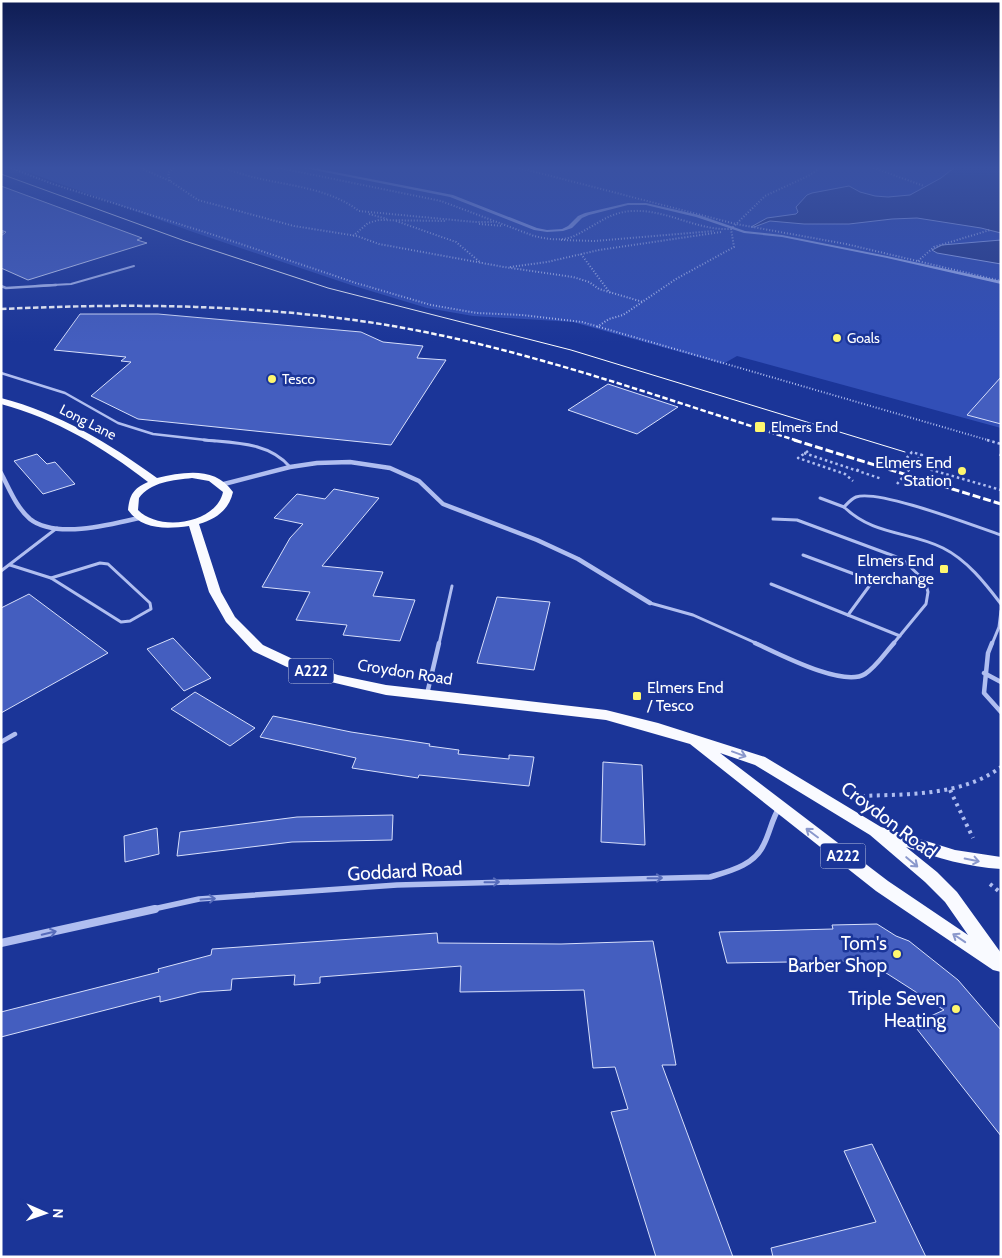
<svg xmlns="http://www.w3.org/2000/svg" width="1002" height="1258" viewBox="0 0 1002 1258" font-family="Cabin,sans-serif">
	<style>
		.green { fill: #324fb7 }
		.water { fill: #273a85; stroke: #a4b6f2 }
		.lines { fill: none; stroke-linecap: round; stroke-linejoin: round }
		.stream { fill: #a4b6f2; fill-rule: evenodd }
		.building { fill: #445ebf; stroke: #d7dffb }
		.path-far2 { stroke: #b0bef0; stroke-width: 2; stroke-dasharray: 1 2; stroke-linecap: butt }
		.path-far1 { stroke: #b0bef0; stroke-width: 2.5; stroke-dasharray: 2.5 3; stroke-linecap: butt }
		.path { stroke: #b0bef0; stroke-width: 4; stroke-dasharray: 3 4.5; stroke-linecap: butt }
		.lane-far3 { stroke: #b0bef0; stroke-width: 2 }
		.lane-far2 { stroke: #b0bef0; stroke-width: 2.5 }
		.lane-far1 { stroke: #b0bef0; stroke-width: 3 }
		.lane { stroke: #b0bef0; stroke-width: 4.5 }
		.street-far2 { stroke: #b0bef0; stroke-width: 4.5 }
		.street-far1 { stroke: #b0bef0; stroke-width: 5.5 }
		.street { stroke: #b0bef0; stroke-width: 8 }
		.primary { fill: #f9faff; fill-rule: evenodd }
		.tram { stroke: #fff; stroke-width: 1 }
		.rail-far1 { stroke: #fff; stroke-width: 2.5; stroke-dasharray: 5.5 2.5; stroke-linecap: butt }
		.rail { stroke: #fff; stroke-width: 3; stroke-dasharray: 8 3; stroke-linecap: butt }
		.path-bridge { stroke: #b0bef0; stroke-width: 2.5; stroke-dasharray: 2.5 3; stroke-linecap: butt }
		.oneway { stroke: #8a98cc }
		.oneway2 { stroke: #576cbb }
		.poi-dot { fill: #fff76f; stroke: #1b3598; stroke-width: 2 }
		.labels { text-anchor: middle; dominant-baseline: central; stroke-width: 5; stroke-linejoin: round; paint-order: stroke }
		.far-poi-label { font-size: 14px; fill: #fff; stroke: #1b3598; text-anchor: start }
		.far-street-label { font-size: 14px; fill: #fff; stroke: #1b3598 }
		.shield { fill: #1b3598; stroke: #bbc2e0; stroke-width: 1 }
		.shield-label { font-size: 15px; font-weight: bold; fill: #fff }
		.poi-label { font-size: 16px; fill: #fff; stroke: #1b3598; text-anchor: end }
		.street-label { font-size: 16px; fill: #fff; stroke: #1b3598 }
		.near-street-label { font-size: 19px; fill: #fff; stroke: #1b3598 }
		.near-poi-label { font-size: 19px; fill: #fff; stroke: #1b3598; text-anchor: end }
	</style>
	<rect width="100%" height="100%" fill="#1b3598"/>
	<path class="green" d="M14,167H1001V428L737,356L723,364L573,322L473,316L427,308L351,285L193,232Z"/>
	<g class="water">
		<path d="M955,167H1001V233L981,228L917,218L892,219L849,224H804L770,221L754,227H751L767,218L796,214L798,212L796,207L807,195L812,193L849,186L860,192L875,196L888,197L910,195L941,178Z"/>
		<path d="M1001,240V264L937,253L932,250L942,245Z"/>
	</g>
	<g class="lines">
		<path class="stream" d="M299,167H309L453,195L537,228L547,230L562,229L568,226L578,216L585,213L628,203H646L699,215L745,231L782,235L887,256L1001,281V284L887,258L782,237L744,233L696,217L646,205H628L589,215L582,218L572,228L563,231L547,232L534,230L450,197Z"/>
	</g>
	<g class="building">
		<path d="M1,186L142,238L137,240L147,243L28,280L1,268V236L6,232L1,230Z"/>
		<path d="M80,314H158L361,332L383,342L423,346L417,358L446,360L391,445L138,419L91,396L131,362L121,361L126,357L54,350Z"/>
		<path d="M1001,377V424L967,415Z"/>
		<path d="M608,384L678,407L637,434L568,410Z"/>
		<path d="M37,454L47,464L55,462L75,484L43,494L14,461Z"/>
		<path d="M334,489L379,498L322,566L383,572L373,596L415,600L400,641L343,635L347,625L296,620L310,592L262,587L290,538L303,524L274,518L297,494L325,499Z"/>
		<path d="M29,594L108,653L1,713V608Z"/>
		<path d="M497,597L550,602L534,670L477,663Z"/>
		<path d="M173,638L191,657L211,678L184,691L147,649Z"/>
		<path d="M195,692L255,728L230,746L171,709Z"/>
		<path d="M273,716L351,732L430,744L429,746L459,750L458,754L509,759V755L534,757L529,786L419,775L418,778L352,768L356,758L260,737Z"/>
		<path d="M603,762L642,765L645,845L601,842Z"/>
		<path d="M393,815L392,840L292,842L177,856L180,832L297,817Z"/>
		<path d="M157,828L159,854L125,862L124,836Z"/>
		<path d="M877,924L896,936L909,941L958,980L1001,1030V1136L913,1024L944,1010L883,971L882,974L854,961L727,963L719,932L833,929L832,925Z"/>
		<path d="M437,933L438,943L561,944L653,941L676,1065H662L733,1257H656L611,1112L628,1109L615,1067L593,1068L584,990L460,992L461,966L320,977V983L294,985L295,975L232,979L231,990L200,992L160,1002V996L1,1037V1012L159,972L158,969L211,955L212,949Z"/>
		<path d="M872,1144L926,1257H773L771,1248L876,1222L844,1151Z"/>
	</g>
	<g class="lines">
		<g class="path-far2">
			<path d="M8,167L53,184L217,236L356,283L431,305L477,313L522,315L582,322L991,441"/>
			<path d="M138,167L170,181L198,200L294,226L357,236L379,244L504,267L573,277L589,282L599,289L643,302"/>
			<path d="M223,167C267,187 319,181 359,211L475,222H494"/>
			<path d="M275,167L441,201L534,236C547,239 563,242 576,235C595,226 609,212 632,211C667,209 697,231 731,229L765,196L808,176L822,167"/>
			<path d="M516,167L736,224L846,244L1001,281"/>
			<path d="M871,167L924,186"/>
			<path d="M170,181L168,173L175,167"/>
			<path d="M369,214L387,219"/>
			<path d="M396,221L456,242L481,263"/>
			<path d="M479,224L503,226"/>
			<path d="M353,236L368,223L379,220L445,221"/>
			<path d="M561,240L595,241L714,231"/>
			<path d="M581,254L610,293"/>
			<path d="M918,261L934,247L990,230"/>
			<path d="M510,267L547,262L599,250L721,232"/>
			<path d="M597,327L609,319L623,315L676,279L734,247L731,229"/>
		</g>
		<g class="path-far1">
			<path d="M987,440L1001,444"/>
			<path d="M808,451L798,458L845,474L853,481"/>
			<path d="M804,453L882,479"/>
			<path d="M1000,456L1001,454"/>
			<path d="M903,462L912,452L922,455L918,459"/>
			<path d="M904,462L1001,490"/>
			<path d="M857,471L860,467"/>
		</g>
		<g class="path">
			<path d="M950,790L973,838"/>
			<path d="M862,796C909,794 962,796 1001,767"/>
			<path d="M990,884L1001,893"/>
		</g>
		<g class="lane-far3">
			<path d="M1,233L3,232"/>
			<path d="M35,286L71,284L134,266"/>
		</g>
		<g class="lane-far2">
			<path d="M1,286L6,288L56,285"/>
			<path d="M1,373L65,393L118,423L153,434L215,441"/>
		</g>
		<g class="lane-far1">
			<path d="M204,440C235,443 269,442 290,467"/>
			<path d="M820,498L844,507"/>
			<path d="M773,519L797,520L902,559L925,581L928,592L926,604L893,644"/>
			<path d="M1001,535C974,526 879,489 856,497C851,499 847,504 844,507C874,536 909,531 943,548C967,560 985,583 1001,604"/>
			<path d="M803,555L873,581L848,615"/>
			<path d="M100,563L108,564L150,603L151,609L130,621L121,622L51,578Z"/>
			<path d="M10,565L51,578"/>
			<path d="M1,571L57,528"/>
			<path d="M771,584L900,636"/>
			<path d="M650,603L693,615L758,644"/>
			<path d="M439,644L452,586"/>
			<path d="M992,644L999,627L1001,611"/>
		</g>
		<g class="lane">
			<path d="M755,643C777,653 843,688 865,674C876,667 885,653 894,643"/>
			<path d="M992,643L988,653L984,693L1001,712"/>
			<path d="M984,673L1001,682"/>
			<path d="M427,694L439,643"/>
			<path d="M1,742L15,734"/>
		</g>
		<g class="street-far2">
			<path d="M1,473C9,488 16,507 30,519C55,539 110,525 139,518"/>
			<path d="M224,484L290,467L317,463L350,462L390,468L419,481L443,504L537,540L578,559L650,603"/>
		</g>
		<path class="street-far1" d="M149,910L199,899L397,885L710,877C730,871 755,865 764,844C770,832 772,819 779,808"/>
		<path class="street" d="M1,943L155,909"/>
		<path class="primary" d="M1,398C59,413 109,443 157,478C184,472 215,466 233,492C229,510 216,519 199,524L221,592L235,617L263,645L297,661L338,675L386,685L606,710L658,723L765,757L881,827L955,850L1001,857V869C968,867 937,858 906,847L937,872L957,892L1001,953V972L993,970L876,891L690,744L606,720L386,695L331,682L287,667L253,651L226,622L209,592L189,526C166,529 142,530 128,510C130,494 133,489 148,482C103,447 56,419 1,404ZM192,478L209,481L223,492C216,524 159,532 138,510L139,498C150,482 174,480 192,478ZM720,753L755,765L870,835L925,882L945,902L968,935L888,881Z"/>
		<path class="tram" d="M1,174L185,241L328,288L571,350L905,452"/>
		<path class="rail-far1" d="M1,309C132,303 263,304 393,326C531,350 664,399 798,441"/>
		<path class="rail" d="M794,440L1001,504"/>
		<path class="path-bridge" d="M897,484L918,459"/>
	</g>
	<defs><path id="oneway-shaft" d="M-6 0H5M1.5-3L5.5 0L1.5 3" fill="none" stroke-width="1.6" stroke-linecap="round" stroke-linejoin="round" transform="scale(1.25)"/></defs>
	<g class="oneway">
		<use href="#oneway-shaft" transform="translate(739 754) rotate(20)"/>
		<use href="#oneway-shaft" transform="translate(812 833) rotate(-143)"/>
		<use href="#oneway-shaft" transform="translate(972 860) rotate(11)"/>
		<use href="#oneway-shaft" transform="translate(912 862) rotate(40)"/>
		<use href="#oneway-shaft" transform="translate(959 938) rotate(-146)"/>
	</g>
	<g class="oneway2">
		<use href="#oneway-shaft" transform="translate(655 878) rotate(-1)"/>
		<use href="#oneway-shaft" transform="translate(492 882) rotate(-1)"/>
		<use href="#oneway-shaft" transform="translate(208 899) rotate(-4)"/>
		<use href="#oneway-shaft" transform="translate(49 933) rotate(-13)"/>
	</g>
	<linearGradient id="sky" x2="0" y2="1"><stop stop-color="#0f1d54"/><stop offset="0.49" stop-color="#3951a2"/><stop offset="1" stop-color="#3951a2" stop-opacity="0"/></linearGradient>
	<rect width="1002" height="343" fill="url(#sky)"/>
	<g class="poi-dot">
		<circle cx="837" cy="338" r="5"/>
		<circle cx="272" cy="379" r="5"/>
		<rect x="754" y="421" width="12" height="12" rx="2.5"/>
		<circle cx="962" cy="471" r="5"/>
		<rect x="939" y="564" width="10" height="10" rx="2.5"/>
		<rect x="632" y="691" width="10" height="10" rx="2.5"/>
		<circle cx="897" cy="954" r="5"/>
		<circle cx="956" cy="1009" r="5"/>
	</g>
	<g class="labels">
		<g class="far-poi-label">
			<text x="847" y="338">Goals</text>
			<text x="282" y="379">Tesco</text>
			<text x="771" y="427">Elmers End</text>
		</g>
		<g class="far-street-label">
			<text transform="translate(88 422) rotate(27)">Long Lane</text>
		</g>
		<g class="shield">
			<rect x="288.5" y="658.5" width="45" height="25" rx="4"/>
			<rect x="820.5" y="843.5" width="45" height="25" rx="4"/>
		</g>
		<g class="shield-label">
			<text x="311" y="671">A222</text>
			<text x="843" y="856">A222</text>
		</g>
		<g class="poi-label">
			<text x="952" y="462">Elmers End<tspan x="952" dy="18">Station</tspan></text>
			<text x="934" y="560">Elmers End<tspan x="934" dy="18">Interchange</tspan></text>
			<text x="647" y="687" text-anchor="start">Elmers End<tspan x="647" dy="18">/ Tesco</tspan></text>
		</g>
		<g class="street-label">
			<text transform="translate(405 672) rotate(9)">Croydon Road</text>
		</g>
		<g class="near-street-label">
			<text transform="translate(889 820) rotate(37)">Croydon Road</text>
			<text transform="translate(405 871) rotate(-3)">Goddard Road</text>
		</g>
		<g class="near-poi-label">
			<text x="887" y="943">Tom's<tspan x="887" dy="22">Barber Shop</tspan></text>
			<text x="946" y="998">Triple Seven<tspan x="946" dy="22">Heating</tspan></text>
		</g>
	</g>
	<rect width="1002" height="1258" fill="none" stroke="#ffffff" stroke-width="5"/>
	<g transform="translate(45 1213) rotate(92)" stroke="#1b3598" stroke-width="4" paint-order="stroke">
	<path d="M0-4L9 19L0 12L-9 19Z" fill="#ffffff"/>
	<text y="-8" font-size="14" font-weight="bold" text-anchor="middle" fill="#ffffff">N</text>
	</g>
</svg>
